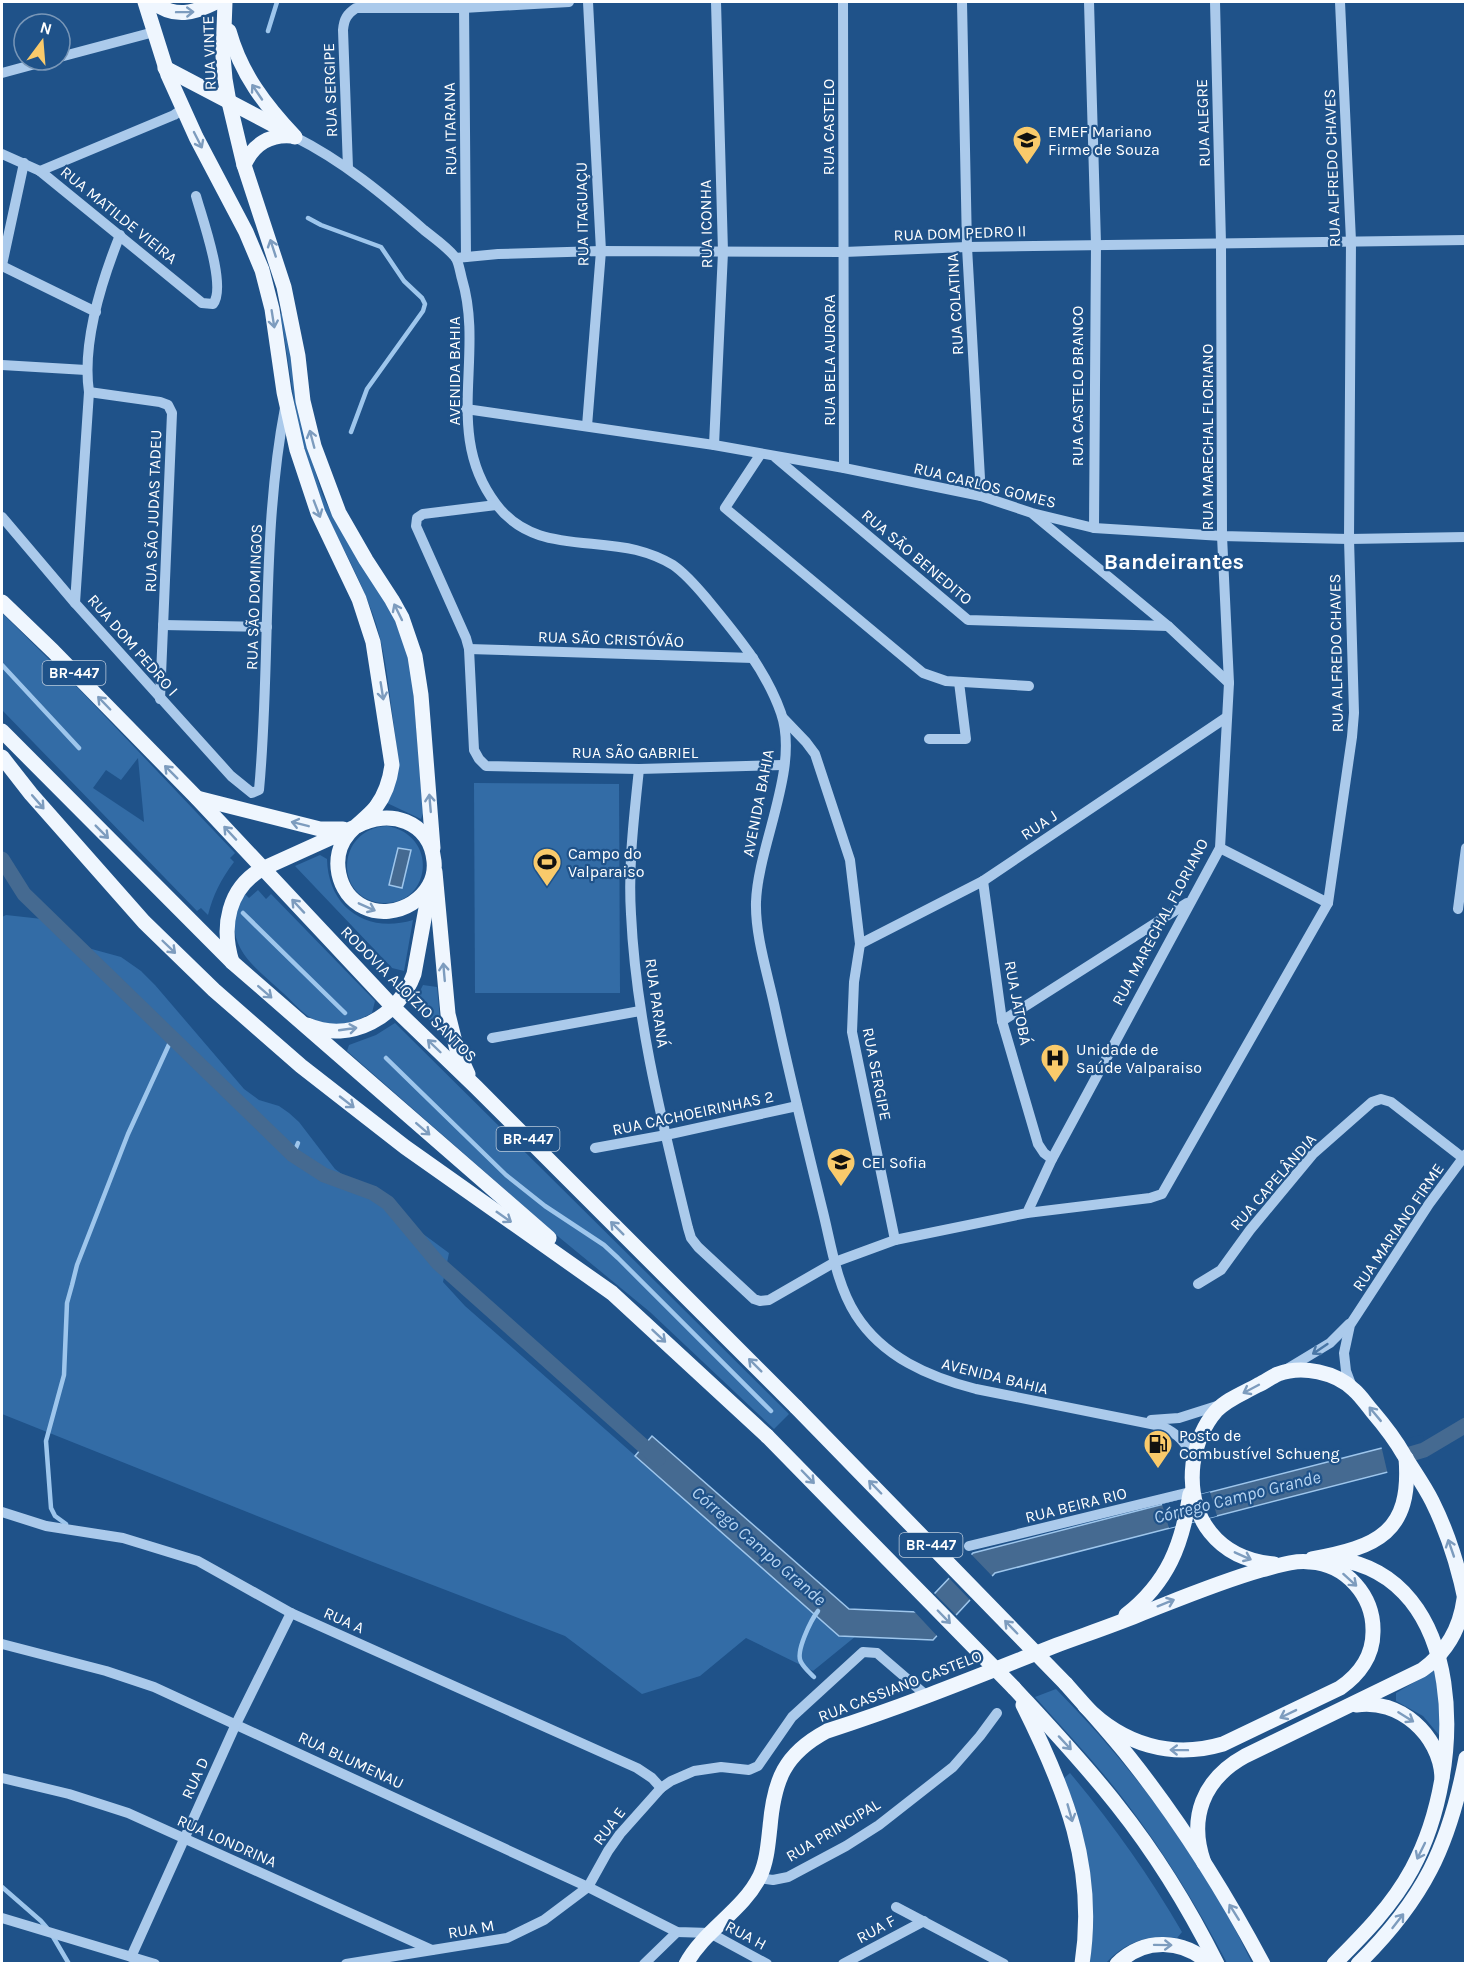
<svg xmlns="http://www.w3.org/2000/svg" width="1467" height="1965" viewBox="0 0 1467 1965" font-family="Karla,sans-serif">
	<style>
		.green { fill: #336ca6; fill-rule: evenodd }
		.water { fill: #456a91; stroke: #9ec6ec; stroke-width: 1.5 }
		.pier { fill: #1f5289 }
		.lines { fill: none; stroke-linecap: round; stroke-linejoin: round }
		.stream { stroke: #9ec6ec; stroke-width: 4.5 }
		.canal { stroke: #456a91; stroke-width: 15 }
		.minor { stroke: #abcaeb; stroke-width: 10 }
		.major { stroke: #eff6fe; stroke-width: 15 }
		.major-bridge { stroke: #eff6fe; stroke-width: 15 }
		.oneway { stroke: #7d9cbe }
		.oneway2 { stroke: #4976a6 }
		.labels { text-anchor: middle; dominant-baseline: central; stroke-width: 4.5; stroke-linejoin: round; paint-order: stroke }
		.shield { fill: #1f5289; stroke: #bccbdc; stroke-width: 1.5 }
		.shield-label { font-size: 15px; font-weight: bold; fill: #fff }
		.street-label { font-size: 16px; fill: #fff; stroke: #1f5289 }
		.poi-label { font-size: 16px; fill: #fff; stroke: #1f5289; text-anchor: start }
		.water-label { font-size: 18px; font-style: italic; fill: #b6d4f2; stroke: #1f5289 }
		.district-label { font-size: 22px; font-weight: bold; fill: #fff; stroke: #1f5289 }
	</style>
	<rect width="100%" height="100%" fill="#1f5289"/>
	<g class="green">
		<path d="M284,313L304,434L322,494L334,519L392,613L409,658L413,689L423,813L421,819L387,803C402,773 397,751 393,719C388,683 385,646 372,612C354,562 323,517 308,466C294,416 290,365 280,314Z"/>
		<path d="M2,613L80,690L235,853L230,858L234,862C221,879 213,895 208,915L201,908L197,911L2,710ZM138,758L144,821V822L93,788L106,770L121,780Z"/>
		<path d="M474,783L619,784L620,993H475Z"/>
		<path d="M387,826C439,835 432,905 383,903C334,900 335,829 387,826ZM398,848L411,851L401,888L390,885Z"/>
		<path d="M320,855L327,859C328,908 367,934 413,920L404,971L392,968L295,866Z"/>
		<path d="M258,890L266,899L271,894L375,1001L372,1013C356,1022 338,1028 319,1022C305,1017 294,1003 283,993C250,963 218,942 244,893L249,898Z"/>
		<path d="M6,915L42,919L54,926L71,939L88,948L121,957L141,971L155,985L244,1089L259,1100L279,1106L289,1113L299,1122L335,1169L449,1253L443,1282L465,1306L839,1635L856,1636L813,1671L746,1638L700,1676L642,1694L565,1636L365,1559L2,1414V917Z"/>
		<path d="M423,985L437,987L440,1019L435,1025L413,1005Z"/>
		<path d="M395,1023L789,1414L774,1429L650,1312L560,1238L347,1051L349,1045L376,1035Z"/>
		<path d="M1440,1667L1447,1671L1439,1735L1423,1716L1396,1701V1693Z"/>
		<path d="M1056,1689C1135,1769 1204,1861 1252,1963H1227C1197,1906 1164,1852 1125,1801C1097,1764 1065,1731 1035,1697Z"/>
		<path d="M1070,1773C1112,1823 1149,1875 1182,1932L1177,1938C1148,1934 1125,1942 1106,1963H1089C1087,1902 1093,1835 1063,1779Z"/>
	</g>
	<g class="water">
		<path d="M398,848L411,850L402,888L389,885Z"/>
		<path d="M652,1436L849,1609L917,1612L973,1553L1421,1438L1427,1462L995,1573L933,1640L839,1636L635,1456Z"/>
	</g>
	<g class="pier">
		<path d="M1420,1435L1423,1436L1430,1464L1388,1475L1381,1445Z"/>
		<path d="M1210,1492L1217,1516L1169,1528L1162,1504Z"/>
		<path d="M969,1552L994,1578L972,1602L947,1576Z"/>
		<path d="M932,1591L958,1617L939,1638L911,1608L916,1609Z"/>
	</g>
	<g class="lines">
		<g class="stream">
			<path d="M268,31L277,2"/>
			<path d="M308,218L321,225L381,247L404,281L422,298L425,304L423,311L367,389L351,432"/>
			<path d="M2,665L79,748"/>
			<path d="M243,913L345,1013"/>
			<path d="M386,1058L506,1175L545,1206L604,1245L618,1258L771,1411"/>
			<path d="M293,1155L298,1143"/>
			<path d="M66,1524L55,1516L51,1508L46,1441L64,1375L67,1303L72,1285L77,1265L128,1134L172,1038"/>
			<path d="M814,1677C810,1673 804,1668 801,1662C795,1652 811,1620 818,1611"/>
			<path d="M2,1887L41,1921L47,1928"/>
			<path d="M52,1935L69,1964"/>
		</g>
		<g class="canal">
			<path d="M2,859L24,894L293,1155L324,1175L373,1193L388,1203L438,1263L658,1459"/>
			<path d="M1407,1455L1424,1450L1466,1425"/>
		</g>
		<g class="minor">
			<path d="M843,2L844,468"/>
			<path d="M962,2L967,247L981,496"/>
			<path d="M1089,2L1096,244L1094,528"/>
			<path d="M464,3L466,257"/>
			<path d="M60,57L154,32"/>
			<path d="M2,73L50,60"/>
			<path d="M295,137C343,161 384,195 424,230C434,238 447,247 455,257C459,262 460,272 462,279C485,356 443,435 496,504C531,551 586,538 636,550C648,553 663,559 673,565C686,574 697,587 707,599C736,634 766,670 781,713C800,768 758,845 756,902C755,937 769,978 776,1013C790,1078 806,1143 822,1208C831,1243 836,1284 856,1315C883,1357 929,1377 976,1389L1161,1426C1177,1433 1188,1443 1193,1460"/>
			<path d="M2,154L40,171L202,303L213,304C227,287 202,218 196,196"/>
			<path d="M348,168L343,30C344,19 347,14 356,8H463L569,2"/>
			<path d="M40,171L174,115L183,109"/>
			<path d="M120,235C102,280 82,344 89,392L75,603L231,776L252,793L259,790C271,663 261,533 285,408"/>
			<path d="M456,258L498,254L601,251L844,252L967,247L1466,240"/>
			<path d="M2,265L24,163"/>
			<path d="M2,266L96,312"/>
			<path d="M2,365L86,370"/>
			<path d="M89,392L160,402L168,405L172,413L160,699"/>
			<path d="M466,409L714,445L844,468L981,496L1032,513L1094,528L1222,536L1349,539L1466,537"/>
			<path d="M587,426L601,251L588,2"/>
			<path d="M714,445L723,252L716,2"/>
			<path d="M760,455L725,508L923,673L946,681L1029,686"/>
			<path d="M776,458L968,620L1168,626"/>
			<path d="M496,505L423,514L417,518L416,526L466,638L469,649L474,750L479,759L486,766L639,769L783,765"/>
			<path d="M1034,515L1168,626L1229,683"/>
			<path d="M2,517L75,603"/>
			<path d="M163,625L267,627"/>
			<path d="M469,649L753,658"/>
			<path d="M783,718L806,742L815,754L850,860L860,944L854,982L852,1032L895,1240"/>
			<path d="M929,739H966L959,682"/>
			<path d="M639,769C634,817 628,866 631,914C636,1021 663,1125 688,1228L691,1238L698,1247L754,1299L760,1301L769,1300L835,1262L895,1240L1027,1213L1052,1159L1220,848L1229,683L1222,536L1221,243L1215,2"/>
			<path d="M1220,848L1328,903"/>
			<path d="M983,881L1002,1021L1038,1144L1044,1153L1052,1159"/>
			<path d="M1458,909L1466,848"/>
			<path d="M860,944L983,881L1227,717"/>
			<path d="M1002,1021L1187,903"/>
			<path d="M492,1038L640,1011"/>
			<path d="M595,1148L666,1135L797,1106"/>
			<path d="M1027,1213L1150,1198L1162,1194L1328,903L1352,737L1354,713L1349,539L1351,241L1340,2"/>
			<path d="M1198,1284L1221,1270L1250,1230L1313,1154L1372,1102L1381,1099L1391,1102L1463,1158"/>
			<path d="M1287,1369L1330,1343L1349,1324"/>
			<path d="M1352,1387L1346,1371L1344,1353L1350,1325L1429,1204L1466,1154"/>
			<path d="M1151,1420L1179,1418L1220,1405"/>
			<path d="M2,1512L46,1526L123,1538L198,1561L291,1613L637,1768L652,1778L661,1788"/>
			<path d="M969,1546L1190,1492"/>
			<path d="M2,1644L106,1671L154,1687L588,1887L677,1932L710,1933L767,1964"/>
			<path d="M2,1778L69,1794L128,1813L432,1950"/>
			<path d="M759,1878L773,1880L788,1877L846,1846L879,1825L953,1767L980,1736L997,1713"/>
			<path d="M896,1907L1004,1964"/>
			<path d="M2,1918L155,1964"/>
			<path d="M131,1957L236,1724L291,1613"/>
			<path d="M346,1964L507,1938L544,1920L588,1887L608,1851L620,1834L661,1788L671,1781L694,1771L721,1767L749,1770L758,1766L792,1717L863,1652L877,1653L927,1696"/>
			<path d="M644,1964L677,1932"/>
			<path d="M843,1964L924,1921"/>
		</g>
		<g class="major">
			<path d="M145,2L168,75L196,137L246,232L262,270L272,309L284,392L297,450L318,513L359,599L373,642L392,765C390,780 385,795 376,807C368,817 357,824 349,833C329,856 337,894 364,907C395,922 438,897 434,861C430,821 389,808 357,826L262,869C228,888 221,927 232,962"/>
			<path d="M153,2C175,19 194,13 216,2"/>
			<path d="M225,2L223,56L225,79L229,102L244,165L284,287L298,356L303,401L314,446L339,513L366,560L392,600L402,618L415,656L421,695L433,848"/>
			<path d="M229,31C241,74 265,105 295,137"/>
			<path d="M165,68L285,131"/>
			<path d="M244,165C253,145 270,134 292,136"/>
			<path d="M2,602L53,651L197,798L393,1007L476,1087L796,1407"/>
			<path d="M2,731L232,962L549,1238"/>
			<path d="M2,757L31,794L144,922L214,990L301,1066L405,1147L612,1293L767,1436"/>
			<path d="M197,798L320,829H343"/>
			<path d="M435,872L448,1014L457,1050L468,1074"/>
			<path d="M307,1025C351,1044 399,1016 414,974L430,886"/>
			<path d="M1312,1559C1377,1547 1412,1533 1406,1458"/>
			<path d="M1274,1564C1218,1559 1187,1518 1193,1464C1196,1445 1203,1426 1216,1411C1227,1399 1244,1393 1258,1385C1265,1382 1271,1377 1278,1374C1302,1365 1336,1372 1354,1390C1361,1396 1366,1404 1372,1411C1384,1425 1395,1439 1404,1455C1413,1470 1424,1485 1432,1501C1448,1533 1459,1569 1466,1604"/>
			<path d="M1126,1615C1168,1582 1182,1545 1190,1494"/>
			<path d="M1066,1684C1087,1708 1109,1732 1129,1757C1180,1821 1224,1891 1263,1964"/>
			<path d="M1014,1688C1049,1726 1085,1764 1117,1805C1156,1854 1189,1908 1217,1964"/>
			<path d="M1023,1705C1065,1789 1097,1867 1082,1964"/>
			<path d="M1356,1705C1399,1698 1440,1735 1442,1777"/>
			<path d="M1204,1863C1188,1818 1203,1779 1245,1756L1422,1670C1447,1652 1460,1629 1464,1599"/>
			<path d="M686,1964C704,1930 743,1911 760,1876C767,1861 768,1844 770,1827C774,1780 784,1754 827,1731C905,1706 981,1675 1057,1645C1084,1635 1111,1626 1138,1615C1179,1599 1219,1582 1261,1570C1277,1566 1294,1560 1310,1562C1346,1564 1374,1596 1373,1632C1373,1656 1359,1675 1340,1688L1223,1744C1172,1759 1123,1745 1085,1706"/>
			<path d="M1117,1964C1144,1937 1183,1939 1210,1964"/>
			<path d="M1334,1964C1363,1935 1392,1906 1412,1869C1467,1767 1467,1577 1336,1559"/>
			<path d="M1358,1964C1423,1900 1449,1847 1466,1758"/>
		</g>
		<g class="major-bridge">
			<path d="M796,1407L1066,1684"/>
			<path d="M767,1436L1014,1688"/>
		</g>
	</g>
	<defs><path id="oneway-shaft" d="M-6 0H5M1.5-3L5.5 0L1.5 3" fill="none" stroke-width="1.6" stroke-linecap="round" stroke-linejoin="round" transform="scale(1.5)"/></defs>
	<g class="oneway">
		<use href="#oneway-shaft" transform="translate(185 12) rotate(-1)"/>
		<use href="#oneway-shaft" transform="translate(257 92) rotate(-124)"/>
		<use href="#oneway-shaft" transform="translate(198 140) rotate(63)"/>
		<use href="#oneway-shaft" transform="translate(273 248) rotate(-108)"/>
		<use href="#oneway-shaft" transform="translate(273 319) rotate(81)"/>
		<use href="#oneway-shaft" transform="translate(312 439) rotate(-105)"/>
		<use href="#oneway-shaft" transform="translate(317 509) rotate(69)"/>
		<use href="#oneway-shaft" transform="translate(398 612) rotate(-116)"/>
		<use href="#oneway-shaft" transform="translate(382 691) rotate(81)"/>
		<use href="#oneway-shaft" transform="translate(104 703) rotate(-134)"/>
		<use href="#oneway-shaft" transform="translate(171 772) rotate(-135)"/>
		<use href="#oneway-shaft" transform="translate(38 802) rotate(49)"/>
		<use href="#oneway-shaft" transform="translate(430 803) rotate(-95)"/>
		<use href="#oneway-shaft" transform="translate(300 824) rotate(-166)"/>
		<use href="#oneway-shaft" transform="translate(102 832) rotate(45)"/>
		<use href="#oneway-shaft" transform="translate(230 833) rotate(-133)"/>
		<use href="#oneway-shaft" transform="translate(298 906) rotate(-133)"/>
		<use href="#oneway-shaft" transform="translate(367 907) rotate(24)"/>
		<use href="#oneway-shaft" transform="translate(169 947) rotate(44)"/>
		<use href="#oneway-shaft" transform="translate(444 972) rotate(-95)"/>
		<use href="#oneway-shaft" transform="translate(265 992) rotate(41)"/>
		<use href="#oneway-shaft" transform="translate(348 1029) rotate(-8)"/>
		<use href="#oneway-shaft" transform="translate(434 1046) rotate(-136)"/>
		<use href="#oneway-shaft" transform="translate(347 1102) rotate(38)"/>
		<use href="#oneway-shaft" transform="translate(423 1129) rotate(41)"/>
		<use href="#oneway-shaft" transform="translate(504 1217) rotate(35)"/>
		<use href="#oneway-shaft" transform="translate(617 1228) rotate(-135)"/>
		<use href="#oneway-shaft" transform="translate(659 1336) rotate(43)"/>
		<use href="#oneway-shaft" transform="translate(755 1365) rotate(-135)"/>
		<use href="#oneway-shaft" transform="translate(1251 1389) rotate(152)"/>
		<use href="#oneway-shaft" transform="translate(1375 1414) rotate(-130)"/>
		<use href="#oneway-shaft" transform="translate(808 1477) rotate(46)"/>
		<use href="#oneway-shaft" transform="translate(875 1487) rotate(-134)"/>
		<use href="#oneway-shaft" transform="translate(1451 1548) rotate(-109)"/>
		<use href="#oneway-shaft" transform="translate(1243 1556) rotate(24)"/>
		<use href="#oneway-shaft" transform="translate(1350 1580) rotate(42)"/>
		<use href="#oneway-shaft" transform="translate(1166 1603) rotate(-22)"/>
		<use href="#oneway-shaft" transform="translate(944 1617) rotate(46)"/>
		<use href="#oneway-shaft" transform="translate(1011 1627) rotate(-134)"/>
		<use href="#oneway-shaft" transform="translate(1288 1714) rotate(154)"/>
		<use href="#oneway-shaft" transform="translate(1406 1717) rotate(32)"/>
		<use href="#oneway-shaft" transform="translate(1065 1743) rotate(47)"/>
		<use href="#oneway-shaft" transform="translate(1179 1750) rotate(-179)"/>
		<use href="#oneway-shaft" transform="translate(1070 1813) rotate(74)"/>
		<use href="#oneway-shaft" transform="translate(1421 1851) rotate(116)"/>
		<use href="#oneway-shaft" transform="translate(1234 1912) rotate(-122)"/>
		<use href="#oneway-shaft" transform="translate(1398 1921) rotate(-52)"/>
		<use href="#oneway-shaft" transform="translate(1163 1945) rotate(1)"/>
	</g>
	<use class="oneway2" href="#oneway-shaft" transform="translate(1320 1349) rotate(146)"/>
	<defs>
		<g id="school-pin" transform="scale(1.5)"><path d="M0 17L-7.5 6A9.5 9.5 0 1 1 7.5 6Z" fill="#f9ca6b" stroke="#1f5289"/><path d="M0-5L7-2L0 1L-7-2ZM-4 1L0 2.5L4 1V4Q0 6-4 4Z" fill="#111"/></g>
		<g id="stadium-pin" transform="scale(1.5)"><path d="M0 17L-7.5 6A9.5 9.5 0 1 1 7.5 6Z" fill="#f9ca6b" stroke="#1f5289"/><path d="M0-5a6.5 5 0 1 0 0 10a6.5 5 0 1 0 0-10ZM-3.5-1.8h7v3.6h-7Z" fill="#111"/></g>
		<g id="hospital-pin" transform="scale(1.5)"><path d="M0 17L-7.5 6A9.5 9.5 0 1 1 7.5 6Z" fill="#f9ca6b" stroke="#1f5289"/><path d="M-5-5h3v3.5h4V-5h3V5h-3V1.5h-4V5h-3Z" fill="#111"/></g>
		<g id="fuel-pin" transform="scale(1.5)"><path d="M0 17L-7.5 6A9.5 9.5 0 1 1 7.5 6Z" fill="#f9ca6b" stroke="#1f5289"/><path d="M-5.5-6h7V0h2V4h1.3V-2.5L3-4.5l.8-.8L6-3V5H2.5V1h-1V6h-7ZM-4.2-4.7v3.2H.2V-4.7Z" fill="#111"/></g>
	</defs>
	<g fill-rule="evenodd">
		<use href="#school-pin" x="1027" y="140"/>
		<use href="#stadium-pin" x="547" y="862"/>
		<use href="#hospital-pin" x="1055" y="1058"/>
		<use href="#school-pin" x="841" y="1162"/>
		<use href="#fuel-pin" x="1158" y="1444"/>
	</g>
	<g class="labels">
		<g class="shield">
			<rect x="42.5" y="661" width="63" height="24" rx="4.5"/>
			<rect x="496.5" y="1127" width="63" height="24" rx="4.5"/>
			<rect x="899.5" y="1533" width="63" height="24" rx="4.5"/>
		</g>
		<g class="shield-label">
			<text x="74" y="673">BR-447</text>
			<text x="528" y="1139">BR-447</text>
			<text x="931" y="1545">BR-447</text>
		</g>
		<g class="street-label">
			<text transform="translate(209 53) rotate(-92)">RUA VINTE</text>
			<text transform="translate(330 90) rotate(-92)">RUA SERGIPE</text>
			<text transform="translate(1203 123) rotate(-92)">RUA ALEGRE</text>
			<text transform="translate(828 127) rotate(-90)">RUA CASTELO</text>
			<text transform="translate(450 129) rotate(-91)">RUA ITARANA</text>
			<text transform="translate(1332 168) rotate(-92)">RUA ALFREDO CHAVES</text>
			<text transform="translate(582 214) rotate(-91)">RUA ITAGUAÇU</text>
			<text transform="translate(119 215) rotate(39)">RUA MATILDE VIEIRA</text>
			<text transform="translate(706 224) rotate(-91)">RUA ICONHA</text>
			<text transform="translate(960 233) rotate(-2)">RUA DOM PEDRO II</text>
			<text transform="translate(955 304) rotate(-93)">RUA COLATINA</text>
			<text transform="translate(829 360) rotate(-90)">RUA BELA AURORA</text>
			<text transform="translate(454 371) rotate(-90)">AVENIDA BAHIA</text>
			<text transform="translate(1077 386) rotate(-90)">RUA CASTELO BRANCO</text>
			<text transform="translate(1207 437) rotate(-90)">RUA MARECHAL FLORIANO</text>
			<text transform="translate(985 485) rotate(14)">RUA CARLOS GOMES</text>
			<text transform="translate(153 511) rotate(-88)">RUA SÃO JUDAS TADEU</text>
			<text transform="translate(917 557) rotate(40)">RUA SÃO BENEDITO</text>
			<text transform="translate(254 597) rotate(-88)">RUA SÃO DOMINGOS</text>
			<text transform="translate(611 639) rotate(2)">RUA SÃO CRISTÓVÃO</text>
			<text transform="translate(133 645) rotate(49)">RUA DOM PEDRO I</text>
			<text transform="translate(1336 653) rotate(-91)">RUA ALFREDO CHAVES</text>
			<text x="635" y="752">RUA SÃO GABRIEL</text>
			<text transform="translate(758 803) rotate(-79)">AVENIDA BAHIA</text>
			<text transform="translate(1039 825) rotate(-34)">RUA J</text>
			<text transform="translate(1160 922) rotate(-62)">RUA MARECHAL FLORIANO</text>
			<text transform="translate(409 994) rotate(45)">RODOVIA ALOÍZIO SANTOS</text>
			<text transform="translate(657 1003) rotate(82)">RUA PARANÁ</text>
			<text transform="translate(1018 1003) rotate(79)">RUA JATOBÁ</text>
			<text transform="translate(877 1074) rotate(79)">RUA SERGIPE</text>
			<text transform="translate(693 1113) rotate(-12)">RUA CACHOEIRINHAS 2</text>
			<text transform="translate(1273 1182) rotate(-49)">RUA CAPELÂNDIA</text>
			<text transform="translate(1398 1227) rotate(-56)">RUA MARIANO FIRME</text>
			<text transform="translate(995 1376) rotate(14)">AVENIDA BAHIA</text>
			<text transform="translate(1076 1505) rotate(-14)">RUA BEIRA RIO</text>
			<text transform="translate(344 1620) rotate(24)">RUA A</text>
			<text transform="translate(900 1686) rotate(-21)">RUA CASSIANO CASTELO</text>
			<text transform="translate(351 1760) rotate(25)">RUA BLUMENAU</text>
			<text transform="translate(195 1778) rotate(-66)">RUA D</text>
			<text transform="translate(609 1826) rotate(-53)">RUA E</text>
			<text transform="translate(833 1830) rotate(-31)">RUA PRINCIPAL</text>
			<text transform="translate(227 1841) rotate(24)">RUA LONDRINA</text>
			<text transform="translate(471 1929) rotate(-10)">RUA M</text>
			<text transform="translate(876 1929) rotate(-28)">RUA F</text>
			<text transform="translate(746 1935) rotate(28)">RUA H</text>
		</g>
		<g class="poi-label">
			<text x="1048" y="131">EMEF Mariano<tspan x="1048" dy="18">Firme de Souza</tspan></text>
			<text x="568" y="853">Campo do<tspan x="568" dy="18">Valparaiso</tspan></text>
			<text x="1076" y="1049">Unidade de<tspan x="1076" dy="18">Saúde Valparaiso</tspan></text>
			<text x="862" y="1162">CEI Sofia</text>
			<text x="1179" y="1435">Posto de<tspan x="1179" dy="18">Combustível Schueng</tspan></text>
		</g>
		<g class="water-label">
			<text transform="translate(1237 1497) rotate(-14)">Córrego Campo Grande</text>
			<text transform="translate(759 1546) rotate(41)">Córrego Campo Grande</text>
		</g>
		<g class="district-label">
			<text x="1174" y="562">Bandeirantes</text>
		</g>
	</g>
	<rect width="1467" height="1965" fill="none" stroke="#ffffff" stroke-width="6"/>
	<g transform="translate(42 42) rotate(16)"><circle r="28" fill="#1f5289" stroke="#7997b8" stroke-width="1.5"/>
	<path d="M0-4.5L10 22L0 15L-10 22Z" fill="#f9ca6b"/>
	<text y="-9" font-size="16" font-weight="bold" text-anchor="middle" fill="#ffffff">N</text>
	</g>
</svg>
